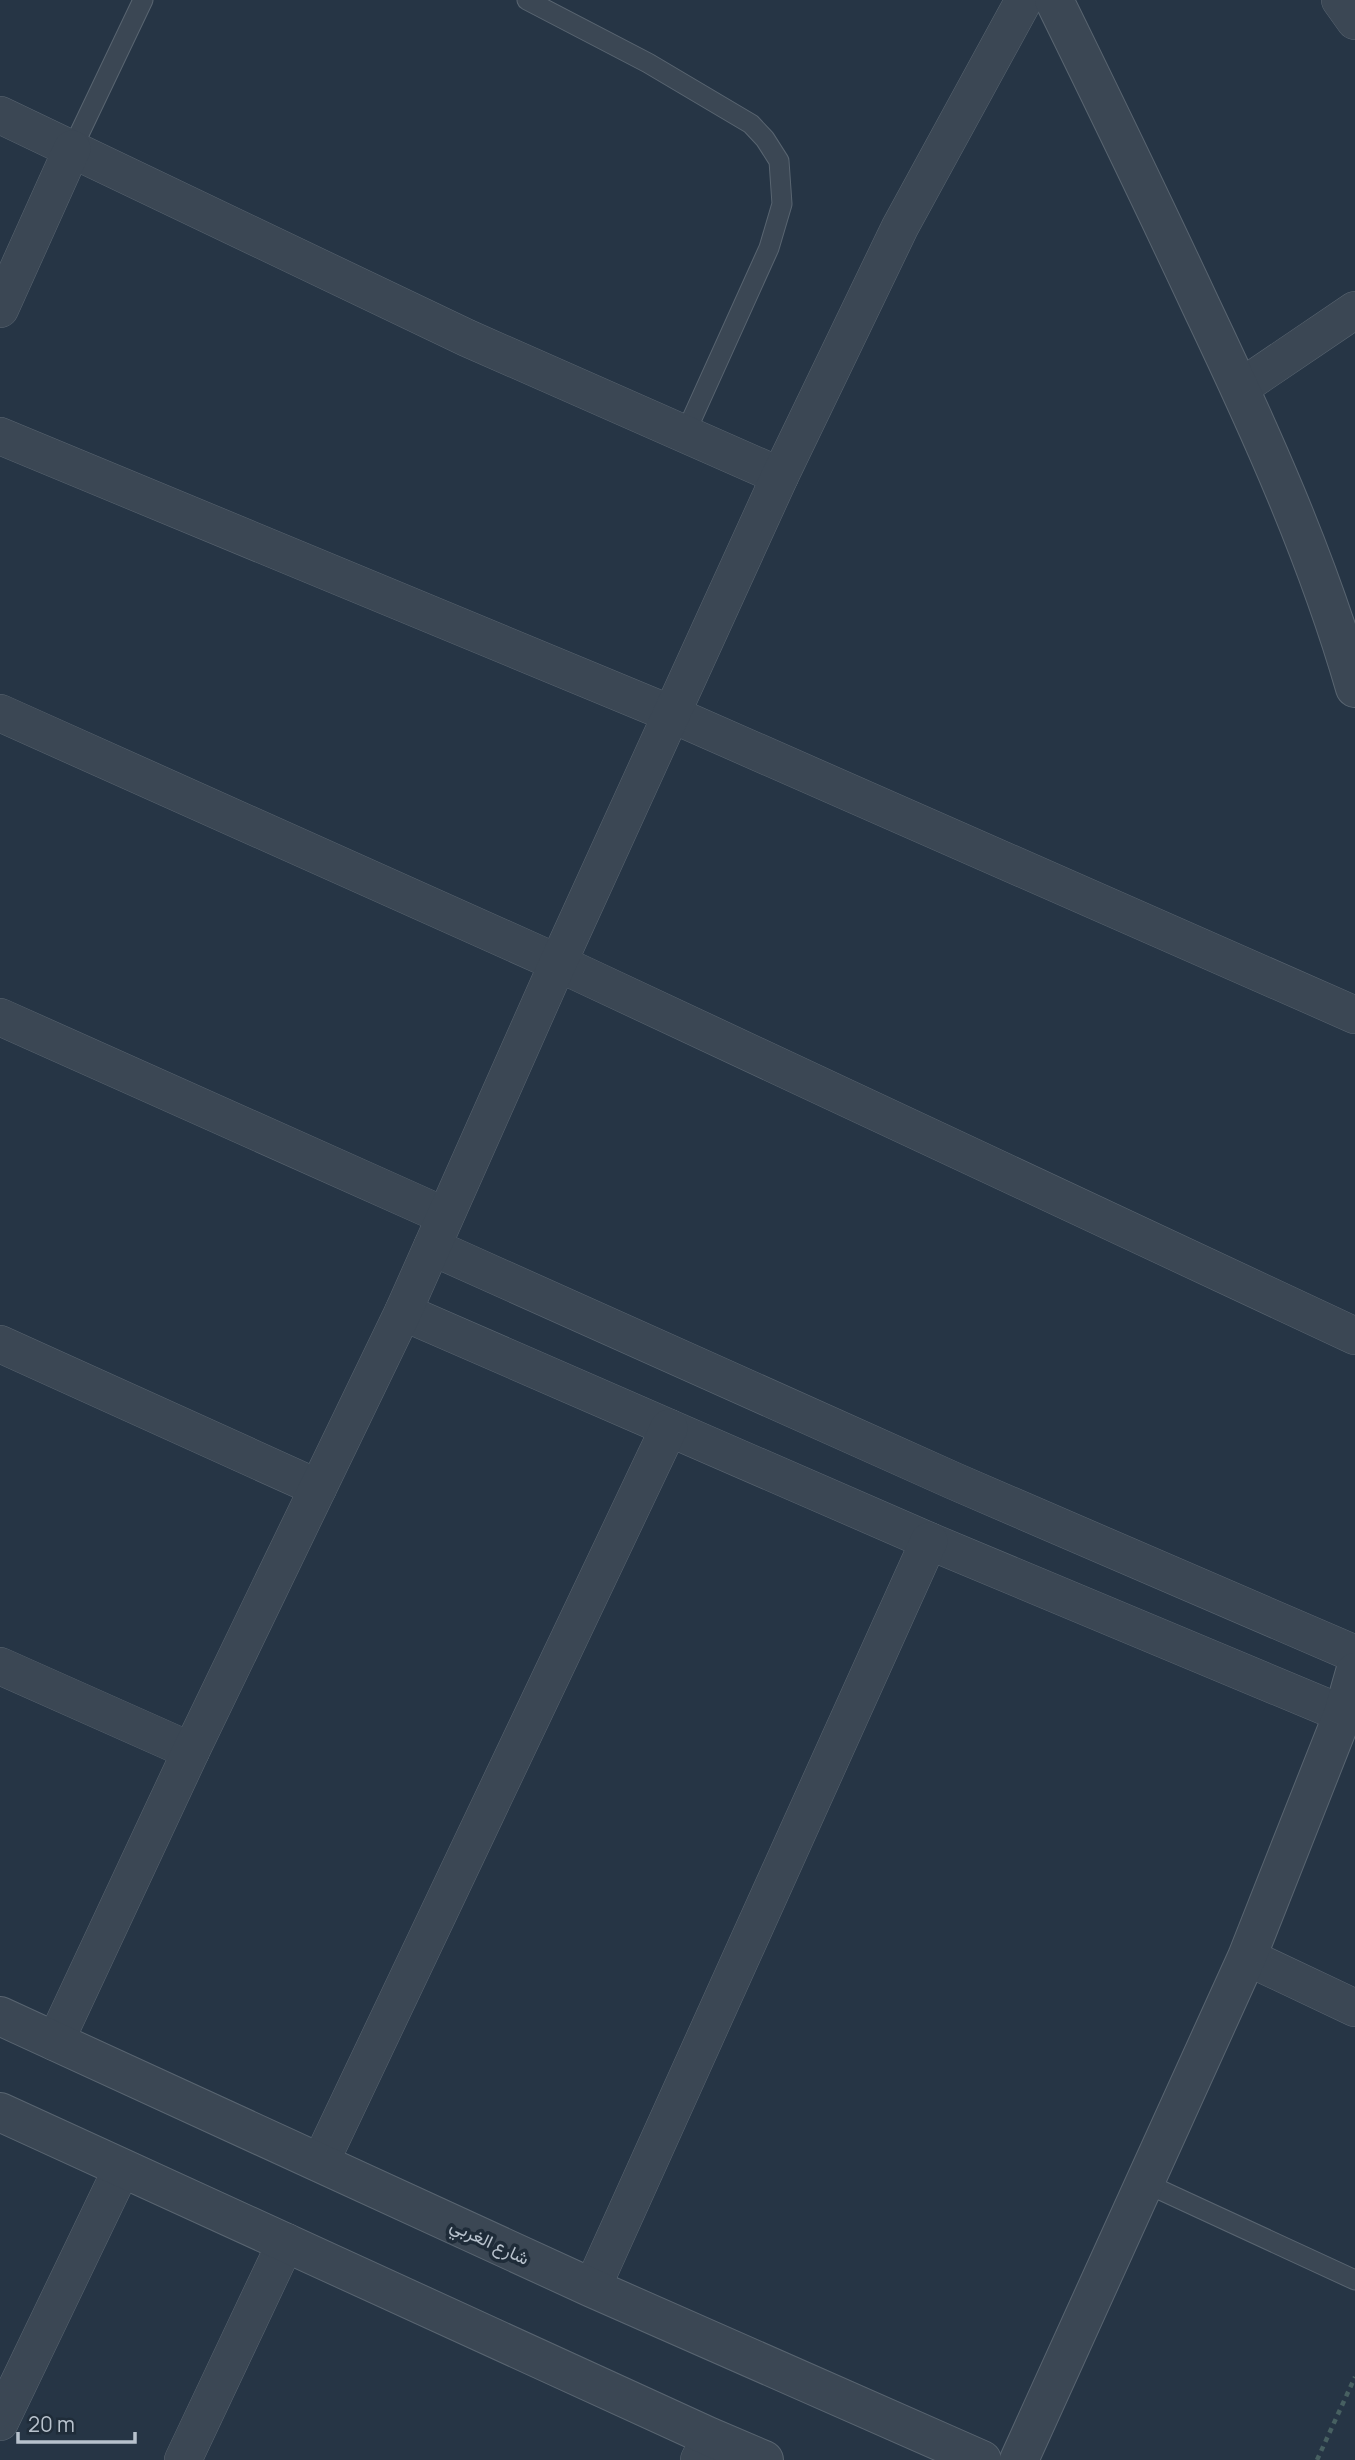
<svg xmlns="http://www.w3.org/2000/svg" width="1355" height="2460" viewBox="0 0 1355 2460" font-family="Manrope,Vazirmatn,sans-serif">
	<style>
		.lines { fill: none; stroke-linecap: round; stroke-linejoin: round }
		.service-casing { stroke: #596571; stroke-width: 21 }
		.minor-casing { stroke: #596571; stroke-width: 38 }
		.tertiary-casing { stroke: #596571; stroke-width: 40 }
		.path { stroke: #476061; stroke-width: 4.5; stroke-dasharray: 5 5; stroke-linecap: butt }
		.service { stroke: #3b4754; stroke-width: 19 }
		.minor { stroke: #3b4754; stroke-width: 37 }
		.tertiary { stroke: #3b4754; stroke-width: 38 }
		.labels { text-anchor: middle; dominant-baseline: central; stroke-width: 7; stroke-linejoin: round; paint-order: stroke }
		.street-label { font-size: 18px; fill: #b8c2cd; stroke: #1f2c39 }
	</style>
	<rect width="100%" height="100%" fill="#263545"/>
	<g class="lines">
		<g class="service-casing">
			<g id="service">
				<path d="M527,0L648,63L751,124L765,139L779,161L782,204L769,248L685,434"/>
				<path d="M72,149L143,0"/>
				<path d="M1143,2182L1355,2280"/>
			</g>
		</g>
		<g class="minor-casing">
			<g id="minor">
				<path d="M1340,0L1355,21"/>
				<path d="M0,115L467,338L780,476"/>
				<path d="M0,309L72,149"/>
				<path d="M1240,388L1355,310"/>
				<path d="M0,436L671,714L1355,1015"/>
				<path d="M0,713L558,963L1355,1336"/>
				<path d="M0,1017L445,1216"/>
				<path d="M432,1247L954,1481L1355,1654"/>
				<path d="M403,1312L929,1541L1343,1714"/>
				<path d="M0,1344L318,1488"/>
				<path d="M0,1666L191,1751"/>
				<path d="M1247,1957L1355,2008"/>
				<path d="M55,2042L191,1751L403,1312L558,963L780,476L900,227L1024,0"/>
				<path d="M320,2163L669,1428"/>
				<path d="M592,2288L929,1541"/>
				<path d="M0,2422L122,2168"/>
				<path d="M183,2460L286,2242"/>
				<path d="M699,2460L710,2437"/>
			</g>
		</g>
		<g class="tertiary-casing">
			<g id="tertiary">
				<path d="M1054,0C1104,102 1153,203 1201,306C1260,430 1317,556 1355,688"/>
				<path d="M0,2016L592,2288L982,2460"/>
				<path d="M0,2112L710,2437L764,2460"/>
				<path d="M1019,2460L1247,1957L1343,1714L1355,1672"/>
			</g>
		</g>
		<path class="path" d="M1317,2460L1355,2377"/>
		<use href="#service" class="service"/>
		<use href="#minor" class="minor"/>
		<use href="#tertiary" class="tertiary"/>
	</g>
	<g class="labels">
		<g class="street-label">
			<text transform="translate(490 2241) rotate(25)">شارع الغربي</text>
		</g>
	</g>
	<path d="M18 2432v10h117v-10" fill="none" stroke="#b8c2cd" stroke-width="3.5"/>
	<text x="28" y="2432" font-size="21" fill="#b8c2cd" stroke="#1f2c39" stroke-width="5" paint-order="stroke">20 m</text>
</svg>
